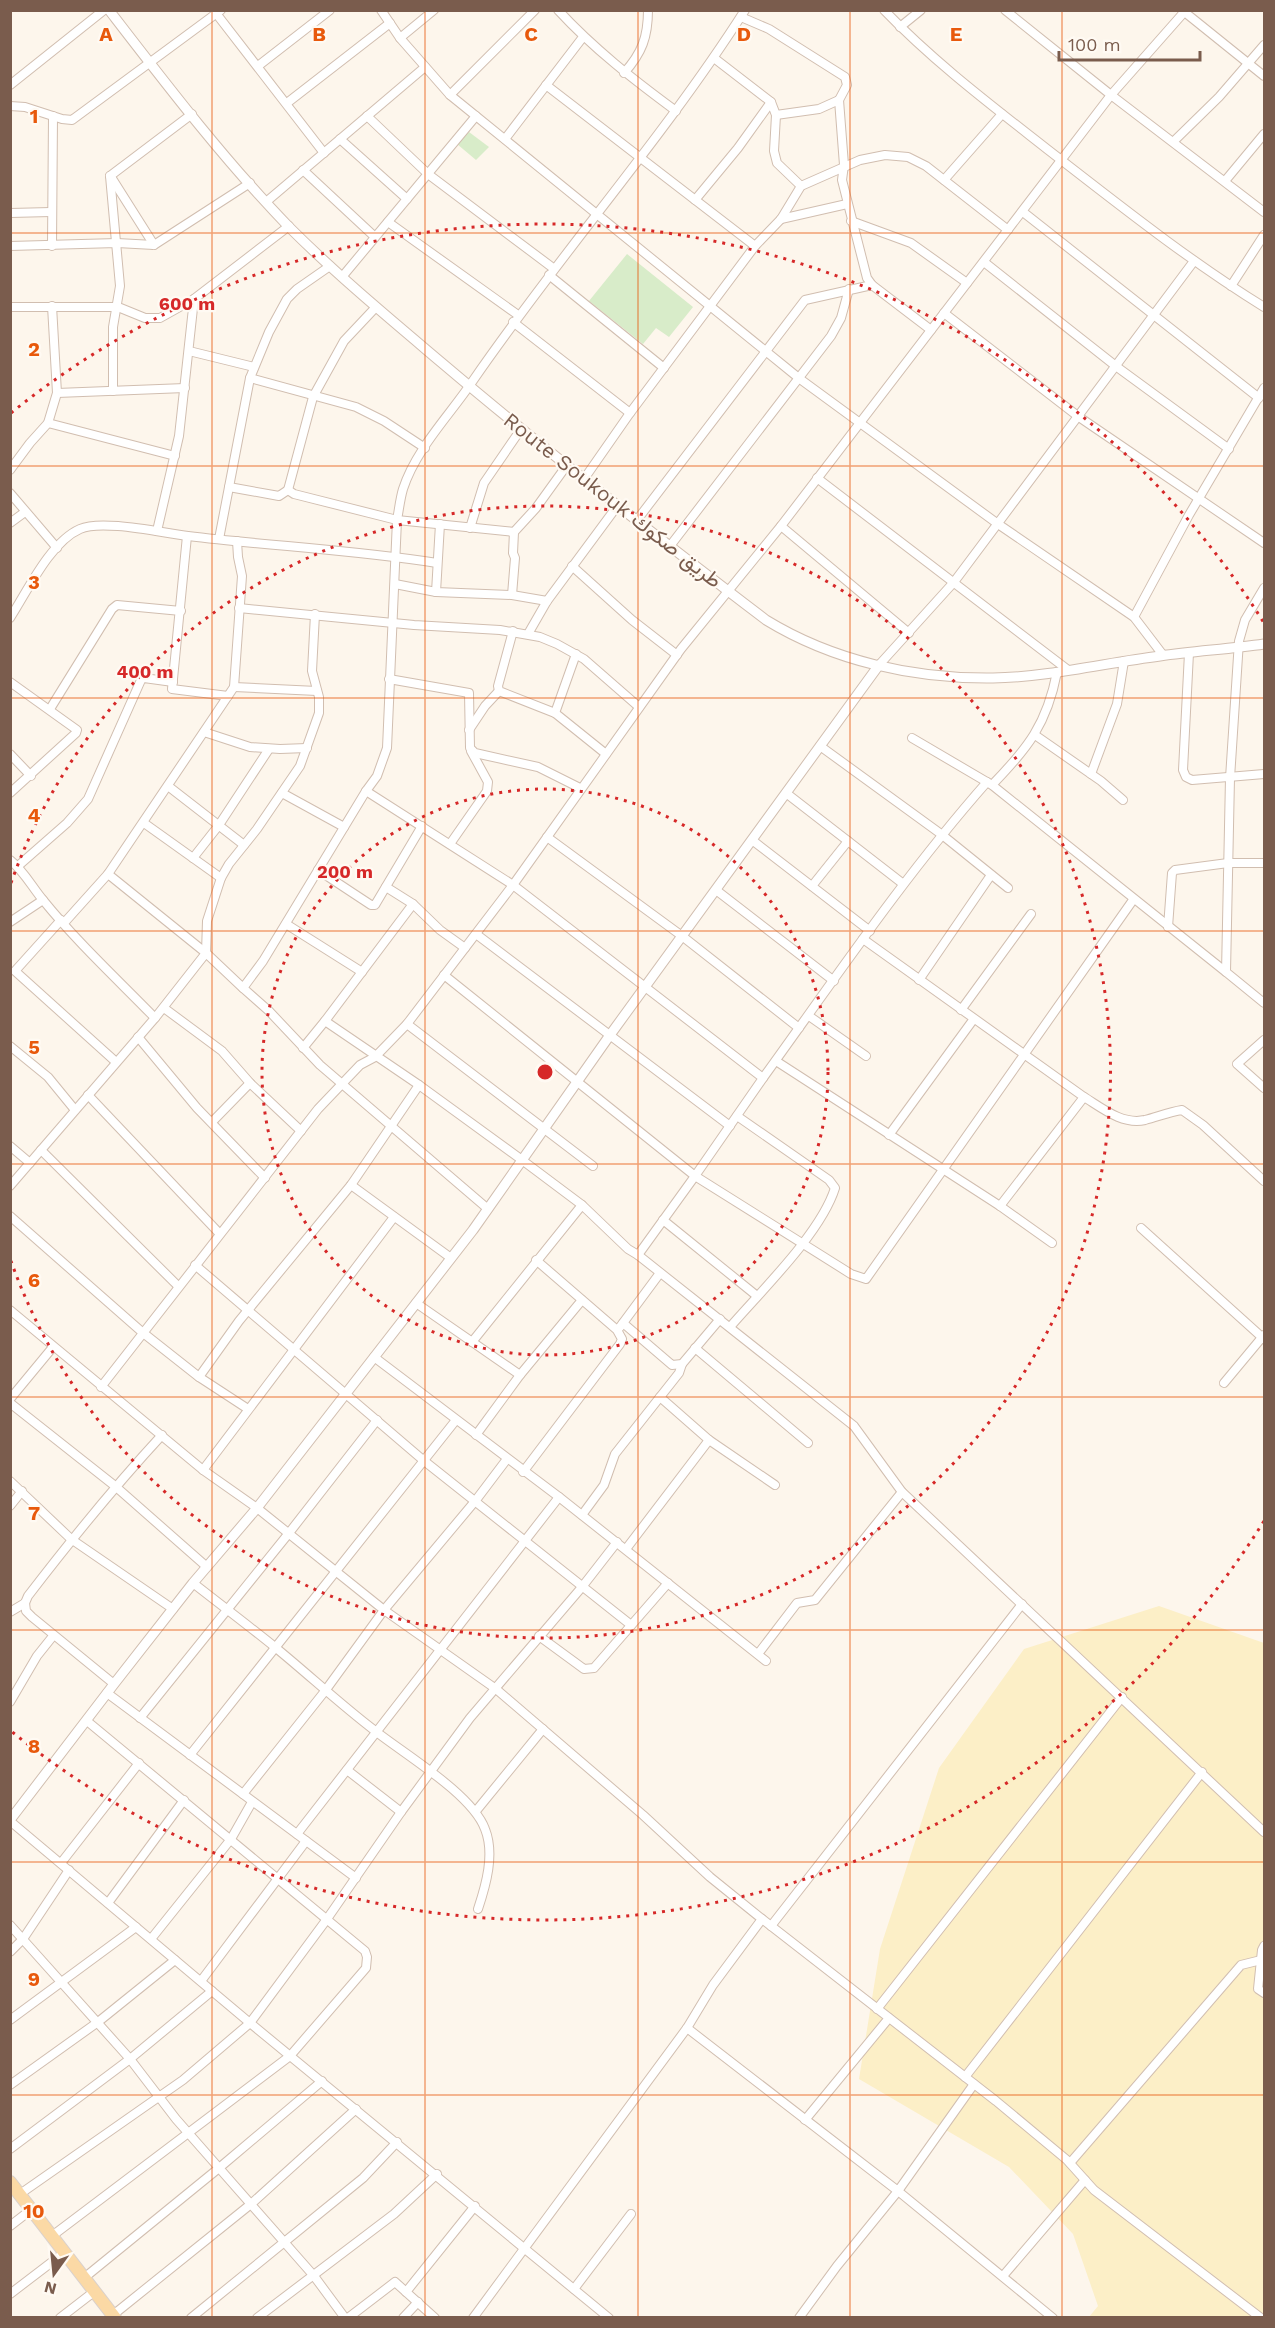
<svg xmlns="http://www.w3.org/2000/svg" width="1275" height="2328" viewBox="0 0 1275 2328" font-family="'Work Sans',Vazirmatn,sans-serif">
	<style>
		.green { fill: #d8ecc9 }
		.sand { fill: #fcefc7 }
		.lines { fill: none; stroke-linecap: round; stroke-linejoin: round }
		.minor-casing { stroke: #d1beb0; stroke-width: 10 }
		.tertiary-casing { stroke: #d1beb0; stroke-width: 11 }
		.primary-casing { stroke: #dad1cd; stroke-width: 14 }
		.minor { stroke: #fff; stroke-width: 8 }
		.tertiary { stroke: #fff; stroke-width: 9 }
		.primary { stroke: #fbd9a5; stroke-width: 12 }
		.grid { fill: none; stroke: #e8590c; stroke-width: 1.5; stroke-opacity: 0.55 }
		.ring { fill: none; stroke: #d62828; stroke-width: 3; stroke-dasharray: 3 6 }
		.labels { text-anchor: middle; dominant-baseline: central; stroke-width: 4.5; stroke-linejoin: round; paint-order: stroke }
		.street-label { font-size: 21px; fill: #7a5c4d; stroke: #fffaf3 }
		.grid-label { font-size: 20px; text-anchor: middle; font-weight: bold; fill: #e8590c; stroke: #fffaf3; stroke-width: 4.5; stroke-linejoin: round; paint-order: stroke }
		.centre { fill: #d62828; stroke: #fffaf3; stroke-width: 3 }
		.ring-label { font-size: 18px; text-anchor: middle; font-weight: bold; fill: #d62828; stroke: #fffaf3; stroke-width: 4.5; stroke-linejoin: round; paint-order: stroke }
	</style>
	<rect width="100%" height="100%" fill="#fdf6ec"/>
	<g class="green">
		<path d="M469,132L489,147L476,160L457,144Z"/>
		<path d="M627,254L693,307L669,337L656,328L643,344L589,301Z"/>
	</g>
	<path class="sand" d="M1159,1606L1264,1643V2317H1089L1098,2306L1073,2234L1009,2167L859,2079L880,1949L939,1768L1024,1649Z"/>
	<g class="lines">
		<g class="minor-casing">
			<g id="minor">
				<path d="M381,10L400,38L450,95L800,379L998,524L1134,617L1163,655"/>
				<path d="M558,10C594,49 634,80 676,111"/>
				<path d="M884,10C933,61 991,105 1047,149C1118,204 1188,260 1264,307"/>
				<path d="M1005,10L1111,95L1264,212"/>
				<path d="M1182,10L1264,76"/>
				<path d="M215,12L324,153"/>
				<path d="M741,17L769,29L845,77L847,85L839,100L819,109L776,115"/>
				<path d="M900,27L921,10"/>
				<path d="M400,38L434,10"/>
				<path d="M714,58L771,102L776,115L774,151L777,163L801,186"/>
				<path d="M258,66L330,10"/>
				<path d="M624,73C642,53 648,37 648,10"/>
				<path d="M10,85L104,10"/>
				<path d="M546,85L755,246"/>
				<path d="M450,95L535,10"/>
				<path d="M839,100L844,165L842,180L867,278L872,285L931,330"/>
				<path d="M287,103L390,23"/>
				<path d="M10,106L25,107L62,119L72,120L221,10"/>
				<path d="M367,116L428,174L553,268"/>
				<path d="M340,139L407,199"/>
				<path d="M505,139L583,37"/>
				<path d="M1174,141L1219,97L1264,45"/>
				<path d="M303,170L375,237"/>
				<path d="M110,176L120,286L113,327V391"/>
				<path d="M110,176L192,114"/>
				<path d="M111,177L154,245"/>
				<path d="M944,180L1002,114"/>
				<path d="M1225,181L1264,134"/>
				<path d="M695,200L738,148L771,102"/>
				<path d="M266,202L425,67"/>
				<path d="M1023,212L1259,398"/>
				<path d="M10,213L51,212"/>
				<path d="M781,219L847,204"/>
				<path d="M851,221L911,243L967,283"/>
				<path d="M388,222L518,315"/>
				<path d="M10,246L117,243L154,245L250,183"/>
				<path d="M52,246L53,116"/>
				<path d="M984,262L1117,367L1229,449"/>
				<path d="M549,275L664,368"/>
				<path d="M342,277L476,116"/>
				<path d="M1231,286L1264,235"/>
				<path d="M10,307H118L145,318H160L194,299L289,226"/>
				<path d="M944,313L1079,417L1264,543"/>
				<path d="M513,322L630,413"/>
				<path d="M189,351L254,367"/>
				<path d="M250,378L356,407L384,421L425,448"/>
				<path d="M57,393L185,388"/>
				<path d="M48,423L175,456"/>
				<path d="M10,470L30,443L48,423L57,393L52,306"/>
				<path d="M817,478L1068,670"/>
				<path d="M584,479L630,413L755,246L781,219L801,186L860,160L885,155L908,157L926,166L1008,230"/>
				<path d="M229,487L279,496L288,490"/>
				<path d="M288,490L294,494L397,520L514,532"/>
				<path d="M288,490L313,397L344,341L376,307"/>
				<path d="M10,493L57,548"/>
				<path d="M637,520L805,300L872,285"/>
				<path d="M10,523L25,512"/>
				<path d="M781,526L909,633"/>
				<path d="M470,528L484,483L521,429"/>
				<path d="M157,531L179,436L194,299"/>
				<path d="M187,536L172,689L228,696"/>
				<path d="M219,539L250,378L269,332L287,299L297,289L330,266"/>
				<path d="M670,546L831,336L841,318L849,289"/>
				<path d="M572,566L632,620L677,655"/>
				<path d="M395,584L436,592L512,595L547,601"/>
				<path d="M1264,588L1245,620L1239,641L1230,778L1226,972L1264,1003"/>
				<path d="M436,592L440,524"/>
				<path d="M512,595L515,558L513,553L514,532L536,508L567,465"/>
				<path d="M239,608L414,625L500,630L540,637L557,644L584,659L639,707"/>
				<path d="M1134,617L1189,515L1264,388"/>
				<path d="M10,618C27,592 50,542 80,529C102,519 162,533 188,536C271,546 355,550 437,563"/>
				<path d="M513,631L498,686L499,691L555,713L606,754"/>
				<path d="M528,634L547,601L618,505"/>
				<path d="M1189,653L1183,770L1186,777L1192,780L1264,774"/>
				<path d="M879,665L954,582L1194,261"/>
				<path d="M389,679L469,693L470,748L475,753L538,767L580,788"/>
				<path d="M10,682L77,730L76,733L10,793"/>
				<path d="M234,687L317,691"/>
				<path d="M50,709L112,609L117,605L181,611"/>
				<path d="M555,713L576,654"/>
				<path d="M469,730L485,706L499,691"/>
				<path d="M204,732L250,747L280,749L307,748"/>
				<path d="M1035,735L1101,781L1123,800"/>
				<path d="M912,738L992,785L1226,972"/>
				<path d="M820,746L941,834L1008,888"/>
				<path d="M10,754L31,776"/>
				<path d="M1091,774L1117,704L1124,661"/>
				<path d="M992,785C1028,748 1047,724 1057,672"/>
				<path d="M168,786L244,845"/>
				<path d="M282,793L344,827"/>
				<path d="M786,793L902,883"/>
				<path d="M144,823L221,878"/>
				<path d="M547,837L682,936L799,1028"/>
				<path d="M752,840L870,931"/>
				<path d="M450,844L487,791L488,782L471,751"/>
				<path d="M193,858L219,825L269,749"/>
				<path d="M10,860C24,871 32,887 43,900C77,942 117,979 155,1018L10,1186"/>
				<path d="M18,866L67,823L88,799L141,680L144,678L173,682"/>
				<path d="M318,870L371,905H375L422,826"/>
				<path d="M108,874L206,953"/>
				<path d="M812,886L848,841"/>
				<path d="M386,887L413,904L440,930L465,948"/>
				<path d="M716,890L834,981"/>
				<path d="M61,920L15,971L116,1062"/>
				<path d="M10,922L43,900"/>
				<path d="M64,923L108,874L234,687L242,576L238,557L237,541"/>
				<path d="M286,924L362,972"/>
				<path d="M1168,927L1172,873L1175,870L1228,863H1264"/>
				<path d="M476,934L730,1126"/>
				<path d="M863,939L1084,1097L1000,1206"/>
				<path d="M206,953L207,921L221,878L229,864L257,829L300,766L319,713V697L312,671L315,614"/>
				<path d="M444,975L695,1176L763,1078L513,885L366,791L377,776L387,748L397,520C399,510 400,499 403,489C416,449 449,416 472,382C559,255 662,140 745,10"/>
				<path d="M919,980L991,875"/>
				<path d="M243,988L269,1011L320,1065L488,1209"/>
				<path d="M164,1008L222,1051L250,1083L301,1131"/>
				<path d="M961,1010L1031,914"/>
				<path d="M809,1016L866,1056"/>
				<path d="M155,1018L206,953L243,988L263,961L366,791"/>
				<path d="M325,1021L419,1085L522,1160L582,1205L628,1249L638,1255L695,1176L851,1274L866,1279L1133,900"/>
				<path d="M407,1024L593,1166"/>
				<path d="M138,1037L197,1108L265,1178"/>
				<path d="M1264,1040L1237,1064L1264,1088"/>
				<path d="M10,1046L48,1077L75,1110"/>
				<path d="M303,1048L325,1021L413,904"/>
				<path d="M776,1061L1000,1206L1052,1243"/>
				<path d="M763,1078C836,977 905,875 987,782"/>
				<path d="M88,1095L219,1233"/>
				<path d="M1084,1097C1102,1108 1122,1125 1145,1120C1157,1117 1169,1112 1182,1110L1203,1125L1264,1181"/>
				<path d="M212,1122L250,1083"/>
				<path d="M889,1135L973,1020"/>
				<path d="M10,1146L30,1163"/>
				<path d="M41,1150L178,1286"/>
				<path d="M351,1185L451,1258"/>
				<path d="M10,1216L142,1332L199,1377L248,1409"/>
				<path d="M663,1220L757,1296"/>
				<path d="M1141,1228L1264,1339"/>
				<path d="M638,1255L854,1426L902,1492L1264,1832"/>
				<path d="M195,1265L423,1460L631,1625"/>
				<path d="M416,1303L520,1375"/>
				<path d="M10,1310L203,1470L257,1508L384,1610L325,1691L243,1794"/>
				<path d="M623,1323L672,1365L682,1364L720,1319"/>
				<path d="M620,1327L660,1273"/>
				<path d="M730,1327C761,1291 821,1233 835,1188L829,1180L737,1116"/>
				<path d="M472,1342L582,1205"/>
				<path d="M695,1348L808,1443"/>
				<path d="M374,1357L559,1497L766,1661"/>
				<path d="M199,1377L239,1321L351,1185L419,1085"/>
				<path d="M1224,1383L1264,1335"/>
				<path d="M101,1387L318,1109L360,1065L375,1057L407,1024L513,885L681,649L781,526L1111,95L1186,10"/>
				<path d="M660,1397L709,1440L775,1485"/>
				<path d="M10,1399L53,1347"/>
				<path d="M10,1403L115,1486L207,1567"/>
				<path d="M476,1435L520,1375L582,1300"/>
				<path d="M203,1470L394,1217"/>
				<path d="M523,1472L620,1344L622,1339L617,1330L536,1260"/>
				<path d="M10,1481L71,1539L173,1609"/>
				<path d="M10,1506L22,1491"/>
				<path d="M582,1515L604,1485L615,1454L679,1373L682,1364"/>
				<path d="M626,1549L709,1440"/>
				<path d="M193,1583C221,1605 249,1626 276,1648C309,1675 340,1704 374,1730C404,1754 472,1794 485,1829C495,1854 486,1885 478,1909"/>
				<path d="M25,1603L26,1611L32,1617L114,1684"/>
				<path d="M10,1612L25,1603L28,1596C71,1540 114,1487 162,1435"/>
				<path d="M539,1636L584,1669L594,1668L668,1583"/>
				<path d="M758,1654L797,1603L815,1600L902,1492"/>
				<path d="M107,1693L356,1878"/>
				<path d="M10,1702L37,1656L53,1636"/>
				<path d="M140,1718L289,1533L377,1420"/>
				<path d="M190,1755L456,1420"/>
				<path d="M347,1770L401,1812"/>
				<path d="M476,1811L543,1729"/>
				<path d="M10,1821L250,2023L609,2318"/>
				<path d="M297,1834L559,1497"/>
				<path d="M61,1863L139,1763"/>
				<path d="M108,1903L184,1800"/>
				<path d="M762,1919L996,2101L1067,2160L1094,2190L1261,2318"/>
				<path d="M10,1925L130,2059L176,2119L314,2276L345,2318"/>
				<path d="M771,1926L1022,1604"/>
				<path d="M151,1939L231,1839L252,1802"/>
				<path d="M1264,1946L1262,1950L1258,1989L1264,1993"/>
				<path d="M10,1952L23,1939L69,1870"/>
				<path d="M201,1981L306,1841"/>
				<path d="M877,2009L1122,1697"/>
				<path d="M10,2020L136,1927"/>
				<path d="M687,2028L898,2191L974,2084"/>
				<path d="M965,2077L1202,1772"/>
				<path d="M10,2085L98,2022L175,1960"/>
				<path d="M805,2120L889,2018"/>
				<path d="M10,2149L130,2059L212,1991"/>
				<path d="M1070,2163L1241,1965L1261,1960"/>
				<path d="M20,2194L183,2080L250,2023L327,1919L401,1812L470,1718L582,1587L617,1542"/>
				<path d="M10,2226L32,2209"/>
				<path d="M52,2236L290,2056L366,1968L367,1957L365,1951L87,1721"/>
				<path d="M1003,2276L1085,2180"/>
				<path d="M84,2278L219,2168L322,2081"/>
				<path d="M574,2289L631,2214"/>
				<path d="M406,2292L475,2206"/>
				<path d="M10,2294L65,2252"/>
				<path d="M113,2315L251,2204L356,2109"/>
				<path d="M60,2318L95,2291"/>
				<path d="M191,2318L363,2178L397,2142"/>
				<path d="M257,2318L394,2214L437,2174"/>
				<path d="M348,2318L395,2282L435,2318"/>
				<path d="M403,2318L418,2302"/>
				<path d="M473,2318L687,2028L713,1985L762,1919L710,1877L643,1815L496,1689L384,1610L476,1500L507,1459"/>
				<path d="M799,2318L837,2266L898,2191L1053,2318"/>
			</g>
		</g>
		<g class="tertiary-casing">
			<g id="tertiary">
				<path d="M109,10C166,84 224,160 289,227C337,275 390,319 442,363C547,452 656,536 766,620C833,661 914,679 993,678C1049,677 1105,663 1160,656C1195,651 1230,649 1264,644"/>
				<path d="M10,1820L114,1684L193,1583L257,1508L473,1230L610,1035L879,665"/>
			</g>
		</g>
		<g class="primary-casing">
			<path id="primary" d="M10,2182L115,2318"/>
		</g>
		<use href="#minor" class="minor"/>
		<use href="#tertiary" class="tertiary"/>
		<use href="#primary" class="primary"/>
	</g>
	<path class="grid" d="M212,10V2318M425,10V2318M638,10V2318M850,10V2318M1062,10V2318M10,233H1264M10,466H1264M10,698H1264M10,931H1264M10,1164H1264M10,1397H1264M10,1630H1264M10,1862H1264M10,2095H1264"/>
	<g class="ring">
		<circle cx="545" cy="1072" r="283"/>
		<path d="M11 883A566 566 0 1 1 11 1261"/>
		<path d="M1264 1521A848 848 0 0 1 11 1731M11 413A848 848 0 0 1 1264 623"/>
	</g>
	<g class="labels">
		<g class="street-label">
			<text transform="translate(613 500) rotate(38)">Route Soukouk طريق صكوك</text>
		</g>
	</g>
	<g class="grid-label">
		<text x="106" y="41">A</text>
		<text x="319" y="41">B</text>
		<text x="531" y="41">C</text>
		<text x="744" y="41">D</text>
		<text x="956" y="41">E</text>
		<text x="34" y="123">1</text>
		<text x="34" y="356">2</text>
		<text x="34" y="589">3</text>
		<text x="34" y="822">4</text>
		<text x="34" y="1054">5</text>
		<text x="34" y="1287">6</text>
		<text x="34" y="1520">7</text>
		<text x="34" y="1753">8</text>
		<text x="34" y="1986">9</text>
		<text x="34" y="2218">10</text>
	</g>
	<circle cx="545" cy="1072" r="9" class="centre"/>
	<g class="ring-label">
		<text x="187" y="310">600 m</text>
		<text x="145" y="678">400 m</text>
		<text x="345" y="878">200 m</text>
	</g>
	<rect width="1275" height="2328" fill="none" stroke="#7a5c4d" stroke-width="24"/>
	<g transform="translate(54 2274) rotate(195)" stroke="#fffaf3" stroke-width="4.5" paint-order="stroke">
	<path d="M0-4.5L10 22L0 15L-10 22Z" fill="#7a5c4d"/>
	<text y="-9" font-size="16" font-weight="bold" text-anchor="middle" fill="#7a5c4d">N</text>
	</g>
	<path d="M1059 51v9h141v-9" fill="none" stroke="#7a5c4d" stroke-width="3"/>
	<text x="1068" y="51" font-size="18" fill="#7a5c4d" stroke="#fffaf3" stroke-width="4.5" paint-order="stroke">100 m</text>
</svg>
